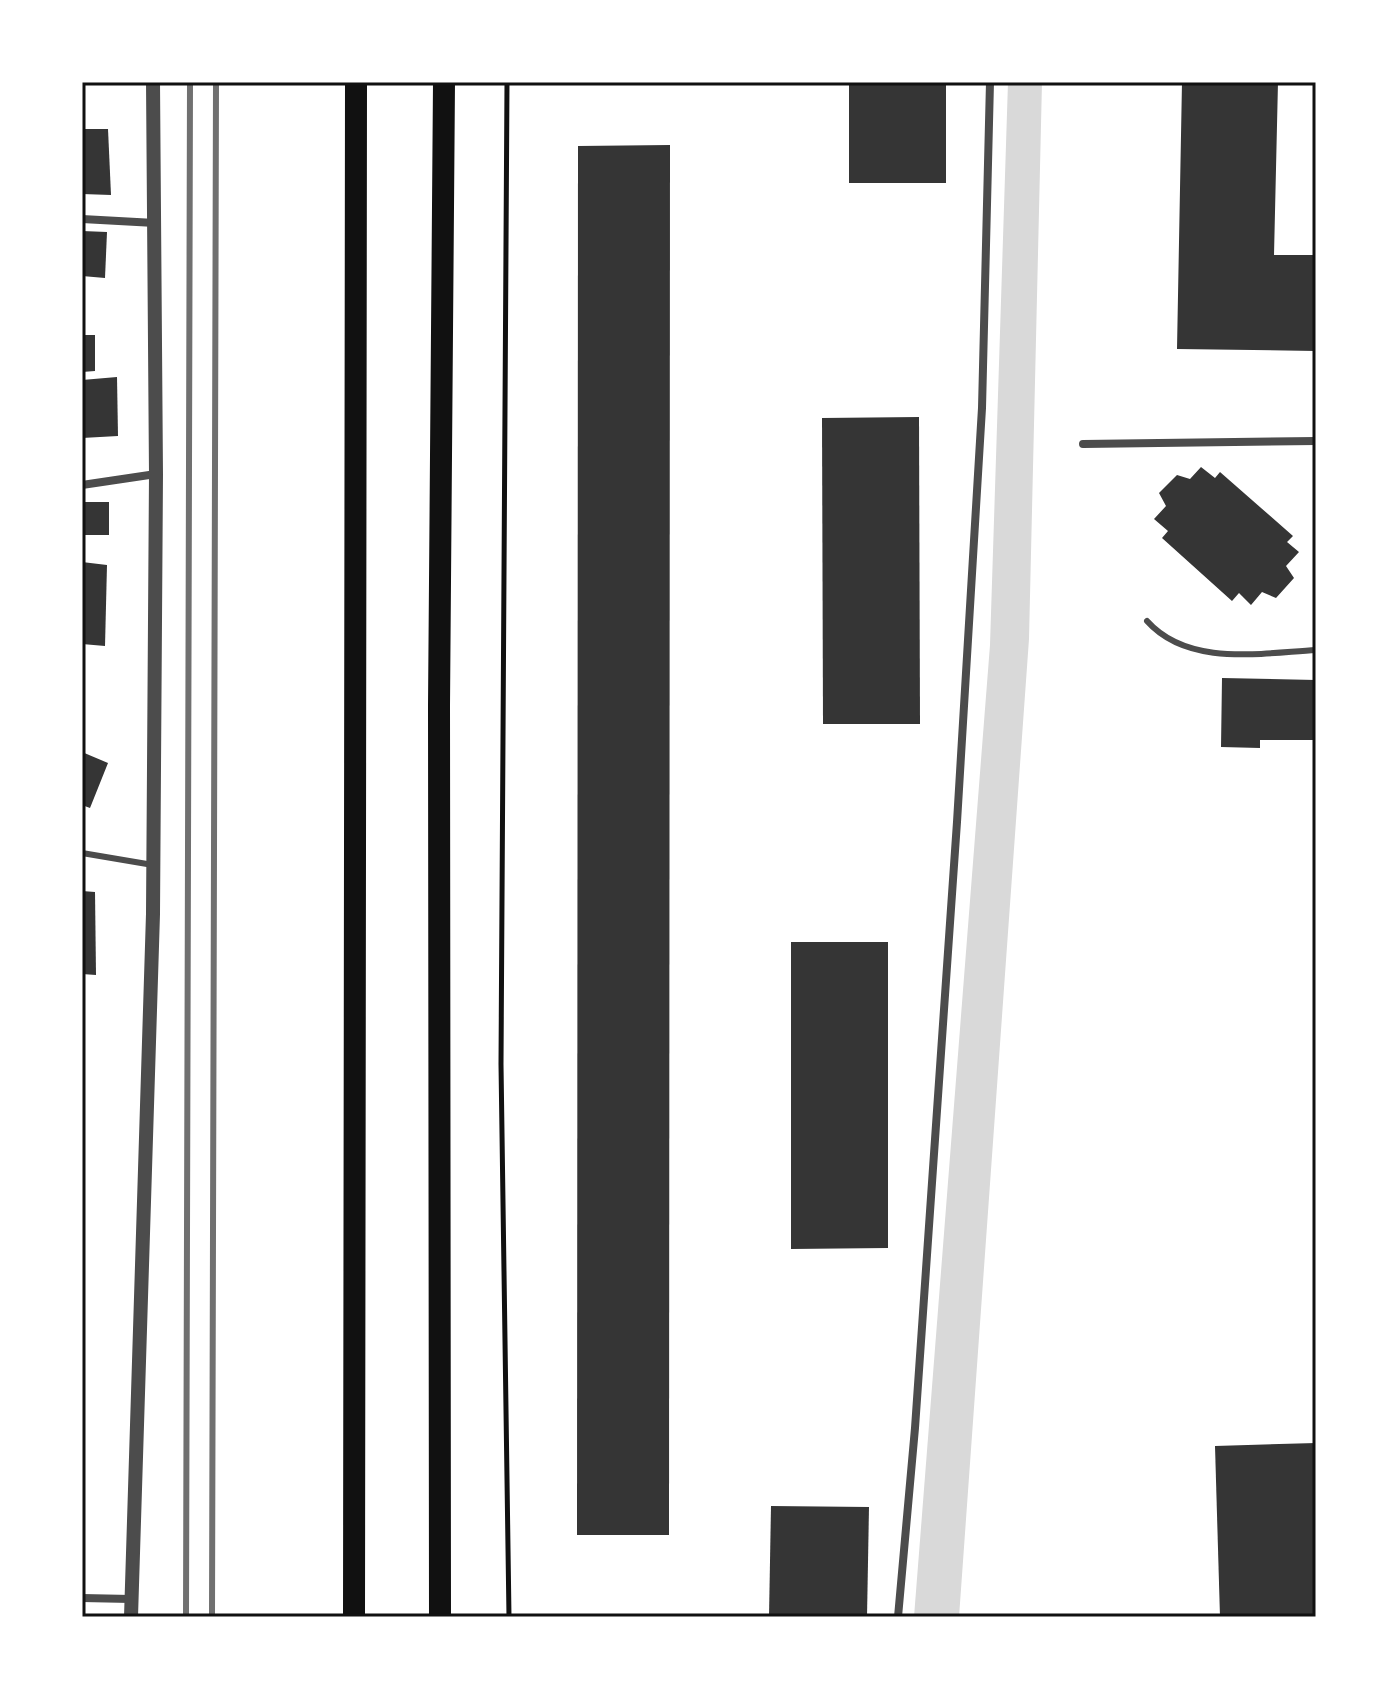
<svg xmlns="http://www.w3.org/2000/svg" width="1398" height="1699" viewBox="0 0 1398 1699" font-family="Manrope,sans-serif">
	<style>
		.water { fill: #d9d9d9 }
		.building { fill: #353535 }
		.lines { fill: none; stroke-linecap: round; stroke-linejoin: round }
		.path { stroke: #111; stroke-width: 5 }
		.service { stroke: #4c4c4c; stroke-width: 6 }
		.minor { stroke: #4c4c4c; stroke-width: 8 }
		.tertiary { stroke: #4c4c4c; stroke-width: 14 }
		.trunk { stroke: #111; stroke-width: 22 }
		.rail { stroke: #707070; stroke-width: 6 }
		.neatline { fill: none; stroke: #111; stroke-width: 3 }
	</style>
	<rect width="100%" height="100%" fill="#fff"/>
	<path class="water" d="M1008,82H1042L1029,639L959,1617H914L990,645Z"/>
	<g class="building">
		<rect x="849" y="82" width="97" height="101"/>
		<path d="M1182,82H1278L1274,255H1316V351L1177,349Z"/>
		<path d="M82,129H108L111,195L82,194Z"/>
		<path d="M670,145L669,1535H577L578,146Z"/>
		<path d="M82,231L107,232L105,278L82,276Z"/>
		<path d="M82,335H95V371L82,372Z"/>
		<path d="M117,377L118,436L82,438V380Z"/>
		<path d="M919,417L920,724H823L822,418Z"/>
		<path d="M1201,467L1215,478L1220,472L1293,536L1287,542L1299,552L1286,566L1294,578L1276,598L1262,592L1251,605L1239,593L1232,601L1162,538L1168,531L1154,519L1166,506L1159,493L1177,475L1190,479Z"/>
		<rect x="82" y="502" width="27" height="33"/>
		<path d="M82,562L107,565L105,646L82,644Z"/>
		<path d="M1222,678L1316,680L1315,740H1260V748L1221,747Z"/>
		<path d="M82,752L108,763L90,808L82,805Z"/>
		<path d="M82,891L95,892L96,975L82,974Z"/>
		<path d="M791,942H888V1248L791,1249Z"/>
		<path d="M1316,1443V1617H1220L1215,1446Z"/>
		<path d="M771,1506L869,1507L867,1617H769Z"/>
	</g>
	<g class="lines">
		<path class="path" d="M507,82L501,1064L509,1617"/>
		<g class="service">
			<path d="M1147,621C1188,667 1261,653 1316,650"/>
			<path d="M82,853L153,865"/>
		</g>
		<g class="minor">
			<path d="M82,219L155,223"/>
			<path d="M1083,444L1316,441"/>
			<path d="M82,485L156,474"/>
			<path d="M82,1598L131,1599"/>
			<path d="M898,1617L915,1428L957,822L982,408L990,82"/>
		</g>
		<path class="tertiary" d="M131,1617L153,914L156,474L153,82"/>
		<g class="trunk">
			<path d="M354,1617L356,82"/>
			<path d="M440,1617L439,706L444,82"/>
		</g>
		<g class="rail">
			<path d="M186,1617L190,82"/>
			<path d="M212,1617L216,82"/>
		</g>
	</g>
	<rect width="1398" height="1699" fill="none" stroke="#ffffff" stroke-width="168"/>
	<rect x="84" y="84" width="1230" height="1531" class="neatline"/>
</svg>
